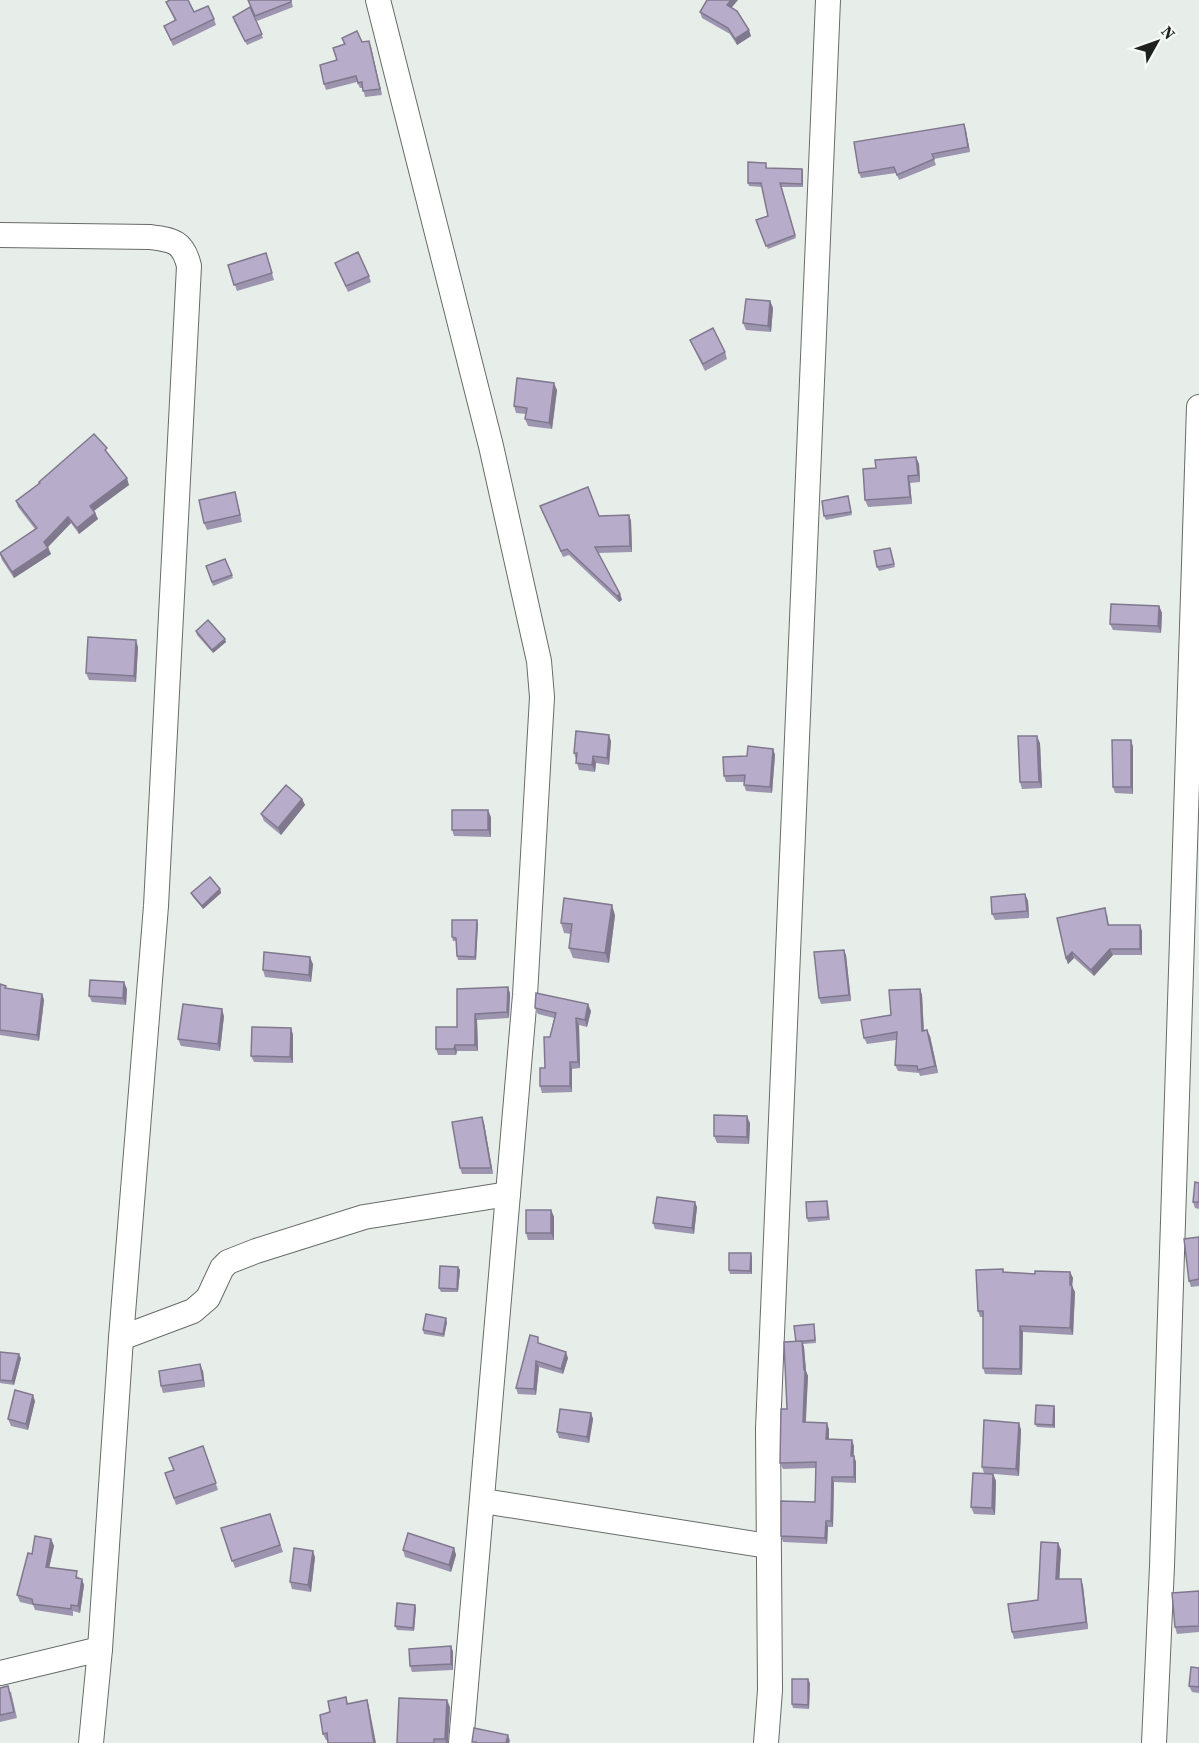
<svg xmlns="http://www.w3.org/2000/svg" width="1199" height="1743" viewBox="0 0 1199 1743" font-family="'Source Serif 4',serif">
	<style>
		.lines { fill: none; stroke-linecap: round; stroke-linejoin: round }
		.street-casing { stroke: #676c69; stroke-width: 26 }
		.street { stroke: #fff; stroke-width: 24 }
		.wall { fill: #9d95af }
		.shaded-wall { fill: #80798e }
		.building { fill: #b7adcb; stroke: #80798e; stroke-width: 1.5 }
	</style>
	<rect width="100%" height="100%" fill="#e7ede9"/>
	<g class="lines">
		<g class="street-casing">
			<g id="street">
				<path d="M378,0L491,446L539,661L542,697L525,995L461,1743"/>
				<path d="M0,235L150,237C173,240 183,241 189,266L156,906L121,1338L100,1649L91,1743"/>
				<path d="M121,1338L193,1311L208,1298L222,1268L228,1262L256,1251L364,1217L508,1194"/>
				<path d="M483,1501L768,1546"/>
				<path d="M0,1673L100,1649"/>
				<path d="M766,1743L770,1690L768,1429L828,0"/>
				<path d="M1154,1743L1162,1566L1199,407"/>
			</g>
		</g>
		<use href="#street" class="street"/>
	</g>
	<g class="wall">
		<path d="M248,0H291L293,7L257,21Z"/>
		<path d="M166,2L214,19L216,25L173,46L164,26L175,21Z"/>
		<path d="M250,7L263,38L247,45L234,21Z"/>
		<path d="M732,8L751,36L737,45L730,34L702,18L700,12Z"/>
		<path d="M342,38L362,42L369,41L382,95L365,97L363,88H360L357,82L326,90L324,84L337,60L344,45Z"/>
		<path d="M964,124L970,152L934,159L936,165L899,180L896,173L861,178L859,173Z"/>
		<path d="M767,166V168L802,169L803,172V187H781L796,238L768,249L756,220L768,216L762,187L749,186L748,183Z"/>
		<path d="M266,253L274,280L237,291L228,265Z"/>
		<path d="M335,263L369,276L371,282L348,292Z"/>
		<path d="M770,301L773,308L771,332L746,330L743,323Z"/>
		<path d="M690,340L725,352L727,359L705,371L693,347Z"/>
		<path d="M557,390L552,429L528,426L525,419L526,414L516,413L514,406Z"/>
		<path d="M109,455L129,485L94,511L98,519L79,534L71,523L48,547L51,554L14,578L2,560L0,554L35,529L18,507L16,501L39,483V482Z"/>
		<path d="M916,457L919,464L920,482L910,483L912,504L868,507L865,500L876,468Z"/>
		<path d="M848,496L852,515L826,520L824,516Z"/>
		<path d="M237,499L242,522L207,530L204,523Z"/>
		<path d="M540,506L599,516L629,515L631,521L632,552L598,553L620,594L622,600L619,602L569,555L563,557Z"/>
		<path d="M890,548L895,567L879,571L877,567Z"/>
		<path d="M225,559L233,578L213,586L206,566Z"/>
		<path d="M1159,606L1162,613L1161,633L1113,630L1110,624Z"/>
		<path d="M196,631L226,642L213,653L197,635Z"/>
		<path d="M138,647L136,682L89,680L86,673Z"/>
		<path d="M1131,740L1133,747V794L1115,793L1113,787Z"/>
		<path d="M611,741L609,765L596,763L595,772L579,770L574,753Z"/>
		<path d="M1040,743L1042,788L1022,789L1020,782Z"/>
		<path d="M773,749L775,755L772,793L746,791L744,785L745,782H726L724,776L747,756Z"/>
		<path d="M302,799L305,805L281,835L264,821L261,814Z"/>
		<path d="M491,817V837L454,836L452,830Z"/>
		<path d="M220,889L221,893L203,909L193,897L191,893Z"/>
		<path d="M1025,894L1028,901L1029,918L995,920L992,914Z"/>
		<path d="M1107,914L1109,925L1142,931V955H1113L1094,976L1074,958L1068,964L1066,958Z"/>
		<path d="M615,915L609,963L573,958L569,948L571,934L564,933L561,923Z"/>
		<path d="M478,924L476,960H458L457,956L456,941H453L452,937Z"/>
		<path d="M846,955L851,1001L821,1004L819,998Z"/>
		<path d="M313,964L311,982L265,977L263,970Z"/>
		<path d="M0,984L7,989L42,994L44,1000L39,1041L0,1035Z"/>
		<path d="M127,989L126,1005L92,1002L89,996Z"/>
		<path d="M457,989L510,993L509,1018L477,1020L478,1051H457L456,1055H438L436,1049L457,1027Z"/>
		<path d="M920,989L922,995L924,1030L930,1036L938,1073L920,1076L919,1073L898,1071L895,1065L896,1040L867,1044L864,1038L891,1015Z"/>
		<path d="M535,1008L591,1011L587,1027L579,1025L580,1068L572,1069V1092L542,1093L540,1086L545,1068L550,1037L554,1018L538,1014Z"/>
		<path d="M224,1016L220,1051L181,1046L178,1039Z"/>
		<path d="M291,1028L293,1035V1063L254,1062L251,1056Z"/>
		<path d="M482,1117L484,1123L493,1174H462L460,1168Z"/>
		<path d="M750,1123L749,1144L717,1143L714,1136Z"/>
		<path d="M1199,1183V1209L1195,1208L1193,1202Z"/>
		<path d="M828,1204L830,1220L808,1222L807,1218Z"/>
		<path d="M697,1207L694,1234L655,1229L653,1223Z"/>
		<path d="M551,1210L554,1217V1240H528L526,1233Z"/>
		<path d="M1199,1237V1286L1191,1287L1189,1281Z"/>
		<path d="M752,1257V1274H730L729,1270Z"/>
		<path d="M458,1267L460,1270L458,1292H441L439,1288Z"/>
		<path d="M1003,1269L1004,1272L1035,1274L1070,1272L1073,1278L1072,1286L1075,1292L1073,1335L1023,1332L1022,1375L985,1374L983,1368V1317H980L978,1311Z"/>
		<path d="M447,1322L444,1337L424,1334L423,1330Z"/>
		<path d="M814,1324L816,1343L803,1344L804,1347L806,1371L808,1376L806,1422L829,1429V1439L854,1446V1456L856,1462V1483L834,1482L833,1527H828L827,1544L783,1542L781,1536L815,1502L816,1468L783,1469L780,1463L787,1409L796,1342Z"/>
		<path d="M541,1342V1344L568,1358L563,1374L539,1367L536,1395L518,1394L516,1388Z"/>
		<path d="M0,1352L21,1358L14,1385L0,1383Z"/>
		<path d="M203,1371L205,1387L163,1393L161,1386Z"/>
		<path d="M35,1401L28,1430L11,1426L8,1419Z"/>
		<path d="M1054,1406L1055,1409V1428L1037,1427L1035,1424Z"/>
		<path d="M591,1413L593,1419L589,1443L559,1438L557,1432Z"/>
		<path d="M1019,1423L1021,1430L1019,1476L984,1473L982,1467Z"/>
		<path d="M203,1446L218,1490L176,1505L165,1473L174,1470Z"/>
		<path d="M993,1474L996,1481L995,1515L974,1514L971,1507Z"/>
		<path d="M270,1514L283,1552L235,1568L221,1528Z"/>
		<path d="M51,1539L54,1546L49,1567L79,1577L84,1585L80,1613L73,1611V1616L35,1610L33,1605L20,1602L17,1595L32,1554Z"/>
		<path d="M1058,1543L1061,1550L1059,1579H1081L1083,1586L1088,1629L1014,1639L1012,1632L1038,1600Z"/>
		<path d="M454,1548L456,1555L451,1572L405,1557L403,1550Z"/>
		<path d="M315,1557L311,1592L292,1589L290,1582Z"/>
		<path d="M1199,1591V1632L1177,1634L1175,1627Z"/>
		<path d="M416,1608L414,1631L397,1630L395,1626Z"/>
		<path d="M451,1646L453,1652V1670L412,1672L410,1666Z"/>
		<path d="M1199,1668V1693L1192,1692L1189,1686Z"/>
		<path d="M810,1683L809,1709L793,1708L792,1704Z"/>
		<path d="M0,1688L11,1692L17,1718L0,1722Z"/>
		<path d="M346,1697L348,1704L367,1700L369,1707L328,1740H326L323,1734L330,1712Z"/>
		<path d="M450,1707L448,1743H397Z"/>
	</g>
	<g class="shaded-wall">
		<path d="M731,0H738L729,11L727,5Z"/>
		<path d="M749,30L751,36L737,45L735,39Z"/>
		<path d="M369,41L371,47L382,95L380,89Z"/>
		<path d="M964,124L966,130L970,152L968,147Z"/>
		<path d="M802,169L803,172V187L802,184Z"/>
		<path d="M770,301L773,308L771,332L768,326Z"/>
		<path d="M554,383L557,390L552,429L549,423Z"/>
		<path d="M916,457L919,464L920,482L918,475Z"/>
		<path d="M908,476L910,483L912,504L910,497Z"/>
		<path d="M127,478L129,485L92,512L90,506Z"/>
		<path d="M95,513L98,519L79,534L77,528Z"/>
		<path d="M629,515L631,521L632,552L630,546Z"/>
		<path d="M68,517L71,523L47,548H48L51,554L14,578L12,572L44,542Z"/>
		<path d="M620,594L622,600L619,602L617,596Z"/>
		<path d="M1159,606L1162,613L1161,633L1158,626Z"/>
		<path d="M225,639L226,642L213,653L212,650Z"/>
		<path d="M136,640L138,647L136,682L134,676Z"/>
		<path d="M609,735L611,741L609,765L607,758Z"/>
		<path d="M1037,736L1040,743L1042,788L1039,782Z"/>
		<path d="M1131,740L1133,747V794L1131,787Z"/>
		<path d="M773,749L775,755L772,793L770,787Z"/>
		<path d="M593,756L596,763L595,772L592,765Z"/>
		<path d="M302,799L305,805L281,835L278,828Z"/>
		<path d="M488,810L491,817V837L488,830Z"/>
		<path d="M220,889L221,893L203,909L202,906Z"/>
		<path d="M1025,894L1028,901L1029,918L1027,911Z"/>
		<path d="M612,905L615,915L609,963L605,953Z"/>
		<path d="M477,920L478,924L476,960L475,957Z"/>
		<path d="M1140,925L1142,931V955L1140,949Z"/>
		<path d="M1110,949L1113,955L1094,976L1091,970Z"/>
		<path d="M844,950L846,955L851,1001L849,995Z"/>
		<path d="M1072,952L1074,958L1068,964L1066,958Z"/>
		<path d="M310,957L313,964L311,982L309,975Z"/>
		<path d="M124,982L127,989L126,1005L123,998Z"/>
		<path d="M508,987L510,993L509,1018L507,1012Z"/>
		<path d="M920,989L922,995L924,1038L922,1031Z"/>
		<path d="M42,994L44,1000L39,1041L37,1035Z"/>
		<path d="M588,1004L591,1011L587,1027L585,1020Z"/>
		<path d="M222,1009L224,1016L220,1051L218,1044Z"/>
		<path d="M475,1014L477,1020L478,1051L475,1045Z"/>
		<path d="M576,1018L579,1025L580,1068L578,1062Z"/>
		<path d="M291,1028L293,1035V1063L290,1057Z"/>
		<path d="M927,1030L930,1036L938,1073L935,1066Z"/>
		<path d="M455,1045L457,1051L456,1055L454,1049Z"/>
		<path d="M570,1062L572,1069V1092L570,1086Z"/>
		<path d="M747,1116L750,1123L749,1144L747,1137Z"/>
		<path d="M482,1117L484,1123L493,1174L491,1168Z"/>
		<path d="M695,1202L697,1207L694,1234L692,1228Z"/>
		<path d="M551,1210L554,1217V1240L551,1233Z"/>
		<path d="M751,1253L752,1257V1274L750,1271Z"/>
		<path d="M458,1267L460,1270L458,1292L457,1289Z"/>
		<path d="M1070,1272L1073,1278L1072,1286L1075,1292L1073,1335L1070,1328Z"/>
		<path d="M446,1318L447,1322L444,1337L443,1334Z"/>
		<path d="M1020,1326L1023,1332L1022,1375L1020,1369Z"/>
		<path d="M802,1341L804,1347L806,1371L808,1376L805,1428L803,1422L804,1370Z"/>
		<path d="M566,1352L568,1358L563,1374L561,1369Z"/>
		<path d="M19,1354L21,1358L14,1385L12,1381Z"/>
		<path d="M536,1361L539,1367L536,1395L534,1389Z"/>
		<path d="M200,1364L203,1371L205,1387L203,1380Z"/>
		<path d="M33,1395L35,1401L28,1430L26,1424Z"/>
		<path d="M1054,1406L1055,1409V1428L1053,1425Z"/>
		<path d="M591,1413L593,1419L589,1443L587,1437Z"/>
		<path d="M827,1423L829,1429V1445L826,1439Z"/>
		<path d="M1019,1423L1021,1430L1019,1476L1016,1469Z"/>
		<path d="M852,1440L854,1446L853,1462L851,1456Z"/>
		<path d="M854,1456L856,1462V1483L854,1477Z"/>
		<path d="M993,1474L996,1481L995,1515L992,1508Z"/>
		<path d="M832,1477L834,1482L833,1527L831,1521Z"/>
		<path d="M826,1521L828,1527L827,1544L825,1538Z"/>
		<path d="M51,1539L54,1546L48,1573L46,1567Z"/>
		<path d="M1058,1543L1061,1550L1059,1586L1056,1579Z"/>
		<path d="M454,1548L456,1555L451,1572L449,1565Z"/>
		<path d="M313,1551L315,1557L311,1592L308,1585Z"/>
		<path d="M82,1579L84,1585L80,1613L78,1606Z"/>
		<path d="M1081,1579L1083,1586L1088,1629L1086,1622Z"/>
		<path d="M415,1605L416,1608L414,1631L413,1628Z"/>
		<path d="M451,1646L453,1652V1670L451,1664Z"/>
		<path d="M808,1679L810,1683L809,1709L808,1705Z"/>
		<path d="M367,1700L369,1707L376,1743H374Z"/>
		<path d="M447,1700L450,1707L448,1743H446L445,1739Z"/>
		<path d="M508,1735L510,1741L509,1743H506Z"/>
	</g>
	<g class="building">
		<path d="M170,0H188L194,12L208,6L214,19L171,40L164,26L176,20L166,2Z"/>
		<path d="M248,0H291V2L255,16Z"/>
		<path d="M707,0H731L727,5L737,11L749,30L735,39L728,28L700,12Z"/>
		<path d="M250,7L262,34L245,41L233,17Z"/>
		<path d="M357,31L362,42L369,41L380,89L363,91L362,82L358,83L356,76L324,84L320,65L337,60L333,48L345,44L342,38Z"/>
		<path d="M964,124L968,147L932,154L934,159L897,175L894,167L859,173L854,142Z"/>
		<path d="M748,162L766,163V168L802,169V184L780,183L795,235L766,246L756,220L768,216L761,183H748Z"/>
		<path d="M358,252L369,276L346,286L335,263Z"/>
		<path d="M266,253L272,273L234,285L228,265Z"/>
		<path d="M746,299L770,301L768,326L743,323Z"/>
		<path d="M713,328L725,352L703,364L690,340Z"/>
		<path d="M517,378L554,383L549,423L525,419L527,408L514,406Z"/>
		<path d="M94,434L107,448L105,450L127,478L90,506L95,513L77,528L68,517L44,542L48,548L12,572L0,553L37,528L16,501L40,483L39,482Z"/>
		<path d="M916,457L918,475L908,476L910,497L865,500L863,469L876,468L875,460Z"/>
		<path d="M588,487L599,516L629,515L630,546L595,547L620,594L617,596L567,549L561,551L540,506Z"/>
		<path d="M235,492L240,515L204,523L199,500Z"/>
		<path d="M848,496L851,512L824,516L822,501Z"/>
		<path d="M890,548L894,564L877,567L874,551Z"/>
		<path d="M225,559L232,575L212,582L206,566Z"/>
		<path d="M1111,604L1159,606L1158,626L1110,624Z"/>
		<path d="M208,620L225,639L212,650L196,631Z"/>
		<path d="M88,637L136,640L134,676L86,673Z"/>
		<path d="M576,731L609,735L607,758L593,756L592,765L576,763L577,753H574Z"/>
		<path d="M1018,736H1037L1039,782H1020Z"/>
		<path d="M1112,740H1131V787H1113Z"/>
		<path d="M748,746L773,749L770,787L744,785L745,775L724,776L723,757L747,756Z"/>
		<path d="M286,785L302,799L278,828L261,814Z"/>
		<rect x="452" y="810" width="36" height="20"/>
		<path d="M210,877L220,889L202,906L191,893Z"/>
		<path d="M1025,894L1027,911L992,914L991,897Z"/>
		<path d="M564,898L612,905L605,953L569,948L572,924L561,923Z"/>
		<path d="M1105,908L1108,925H1140V949H1110L1091,970L1072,952L1066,958L1057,918Z"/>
		<path d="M452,920H477L475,957L457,956L456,938L452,937Z"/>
		<path d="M844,950L849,995L819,998L814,952Z"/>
		<path d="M264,952L310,957L309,975L263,970Z"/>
		<path d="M90,980L124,982L123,998L89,996Z"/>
		<path d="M0,984L6,986L5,988L42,994L37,1035L0,1030Z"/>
		<path d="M508,987L507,1012L475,1014V1045H455L454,1049H436V1027H457V989Z"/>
		<path d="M920,989L922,1031L927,1030L935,1066L918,1070L917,1066L895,1065L897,1032L864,1038L861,1020L891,1015L889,990Z"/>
		<path d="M536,993L588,1004L585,1020L576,1018L578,1062H570V1086H540V1068H545L544,1037H550L556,1013L535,1008Z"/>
		<path d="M183,1004L222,1009L218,1044L178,1039Z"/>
		<path d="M252,1027L291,1028L290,1057L251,1056Z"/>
		<path d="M714,1115L747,1116V1137L714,1136Z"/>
		<path d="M482,1117L491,1168H460L452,1122Z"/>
		<path d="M1195,1182L1199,1183V1202H1193Z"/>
		<path d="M657,1197L695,1202L692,1228L653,1223Z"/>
		<path d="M827,1201L828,1217L807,1218L806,1202Z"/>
		<rect x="526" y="1210" width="25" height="23"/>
		<path d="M1199,1237V1279L1189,1281L1184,1239Z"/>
		<path d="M729,1253H751L750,1271L729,1270Z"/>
		<path d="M440,1266L458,1267L457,1289L439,1288Z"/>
		<path d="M1003,1269V1272L1035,1274V1271L1070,1272V1285L1072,1286L1070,1328L1020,1326V1369L983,1368V1311H978L976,1270Z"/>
		<path d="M426,1314L446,1318L443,1334L423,1330Z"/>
		<path d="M814,1324L815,1340L796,1342L794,1326Z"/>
		<path d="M530,1335L538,1337V1343L566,1352L561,1369L536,1361L534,1389L516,1388Z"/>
		<path d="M802,1341L804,1370L805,1371L803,1422L827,1423L826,1439L852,1440L851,1456H854V1477H832L831,1521H826L825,1538L781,1536V1501L815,1502L816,1462L780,1463L781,1409H787L784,1342Z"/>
		<path d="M0,1352L19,1354L12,1381L0,1380Z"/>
		<path d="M200,1364L203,1380L161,1386L159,1371Z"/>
		<path d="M15,1390L33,1395L26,1424L8,1419Z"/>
		<path d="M1036,1405L1054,1406L1053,1425L1035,1424Z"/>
		<path d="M560,1409L591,1413L587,1437L557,1432Z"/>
		<path d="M984,1420L1019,1423L1016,1469L982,1467Z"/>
		<path d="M203,1446L216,1483L174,1498L165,1473L174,1470L169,1458Z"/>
		<path d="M973,1473L993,1474L992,1508L971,1507Z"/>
		<path d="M270,1514L280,1545L232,1561L221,1528Z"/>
		<path d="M408,1533L454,1548L449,1565L403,1550Z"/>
		<path d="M35,1536L51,1539L46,1567L77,1571L76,1578L82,1579L78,1606L71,1605V1609L33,1604L32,1599L17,1595L28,1553L32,1554Z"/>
		<path d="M1041,1542L1058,1543L1056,1579H1081L1086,1622L1012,1632L1008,1604L1038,1600Z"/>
		<path d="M294,1548L313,1551L308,1585L290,1582Z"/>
		<path d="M1199,1591V1626L1175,1627L1172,1593Z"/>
		<path d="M397,1603L415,1605L413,1628L395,1626Z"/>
		<path d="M451,1646V1664L410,1666L409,1649Z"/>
		<path d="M1191,1667L1199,1668V1687L1189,1686Z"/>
		<path d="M792,1679H808V1705L792,1704Z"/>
		<path d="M8,1686L14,1712L0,1715V1688Z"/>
		<path d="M346,1697L347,1704L367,1700L374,1743H328L327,1733L323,1734L320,1715L330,1712L328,1701Z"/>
		<path d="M399,1698L447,1700L445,1739H434V1743H397Z"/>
		<path d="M474,1728L508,1735L506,1743H476V1742H472Z"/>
	</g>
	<g transform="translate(1157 42) rotate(50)" stroke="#f4faf6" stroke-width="4.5" paint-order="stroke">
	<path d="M0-4.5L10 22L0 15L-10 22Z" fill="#1f211f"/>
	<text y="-9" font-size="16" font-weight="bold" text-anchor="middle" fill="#1f211f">N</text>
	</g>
</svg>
